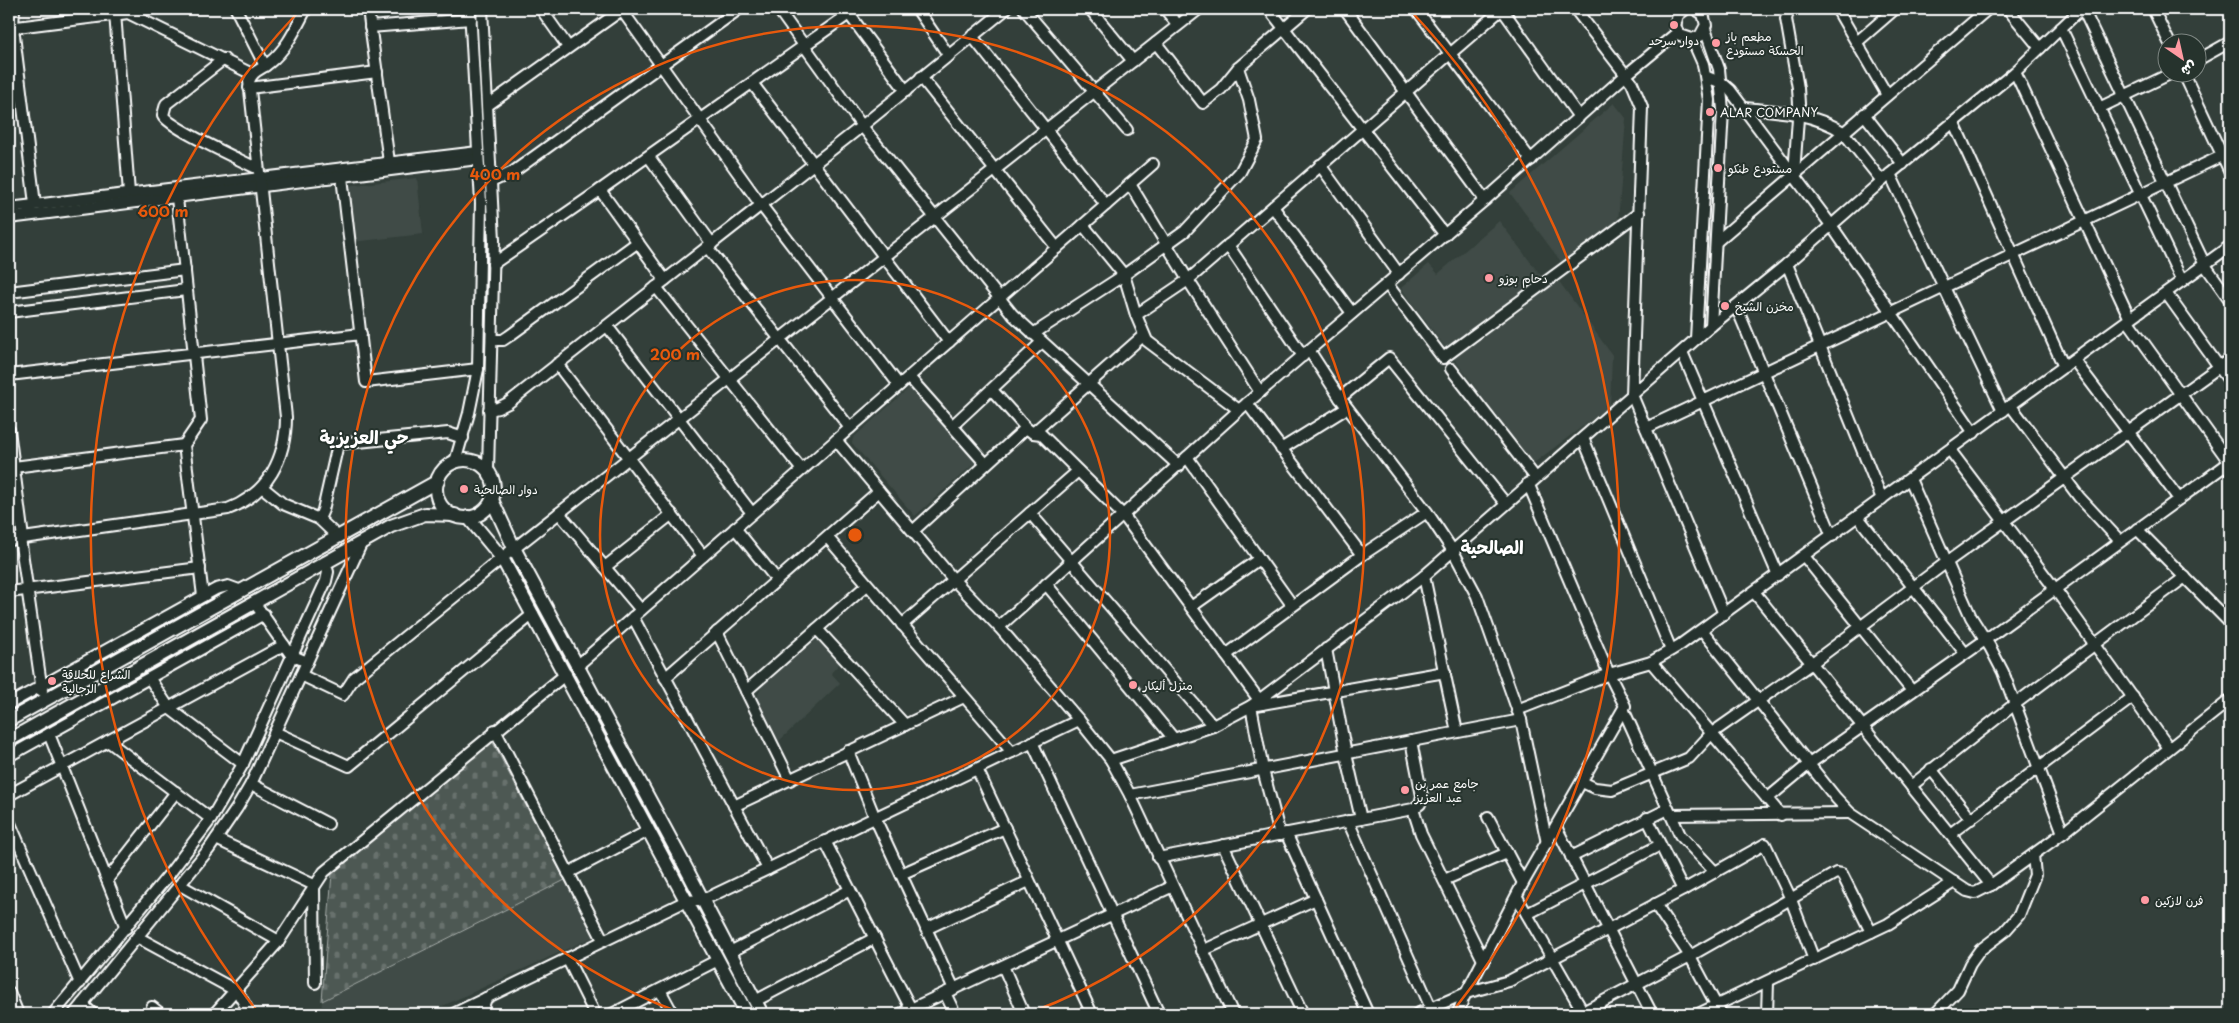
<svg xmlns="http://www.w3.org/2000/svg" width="2239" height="1023" viewBox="0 0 2239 1023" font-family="'Playpen Sans','Playpen Sans Arabic',sans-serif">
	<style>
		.built { fill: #404c47 }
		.cemetery { fill: url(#cemetery-stones); stroke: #a6aca9 }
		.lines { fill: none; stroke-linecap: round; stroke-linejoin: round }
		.minor-casing { stroke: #fff; stroke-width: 14 }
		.major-casing { stroke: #fff; stroke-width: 16 }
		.minor { stroke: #26332d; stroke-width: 10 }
		.major { stroke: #26332d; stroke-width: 12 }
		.ring { fill: none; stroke: #e8590c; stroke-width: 2.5 }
		.poi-dot { fill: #ff9aa2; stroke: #26332d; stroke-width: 2 }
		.labels { text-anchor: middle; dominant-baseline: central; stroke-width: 4; stroke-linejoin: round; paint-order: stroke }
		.poi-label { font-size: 12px; fill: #fff; stroke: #26332d; text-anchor: start }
		.district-label { font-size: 18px; font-weight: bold; fill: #fff; stroke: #26332d }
		.centre { fill: #e8590c; stroke: #26332d; stroke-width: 2.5 }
		.ring-label { font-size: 15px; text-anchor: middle; font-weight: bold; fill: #e8590c; stroke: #26332d; stroke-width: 4; stroke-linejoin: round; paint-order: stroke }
	</style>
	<defs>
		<pattern id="cemetery-stones" width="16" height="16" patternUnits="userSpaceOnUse" patternTransform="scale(1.25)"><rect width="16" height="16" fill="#4d5853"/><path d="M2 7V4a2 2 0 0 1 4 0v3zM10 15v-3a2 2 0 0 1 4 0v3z" fill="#68716d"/></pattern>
	</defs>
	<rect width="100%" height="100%" fill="#333f3a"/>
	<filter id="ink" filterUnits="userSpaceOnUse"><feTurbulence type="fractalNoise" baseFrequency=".02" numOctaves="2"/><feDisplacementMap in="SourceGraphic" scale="10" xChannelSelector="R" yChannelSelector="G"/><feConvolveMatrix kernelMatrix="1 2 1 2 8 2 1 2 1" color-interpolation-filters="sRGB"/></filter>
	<g filter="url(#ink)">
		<g class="built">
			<path d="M1614,103L1626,118L1618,222L1562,263L1510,193Z"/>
			<path d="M417,178L423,234L352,242L346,186Z"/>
			<path d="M1499,221L1542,277L1445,347L1401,288L1429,264L1438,274Z"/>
			<path d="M1558,280L1612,355L1610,406L1535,462H1531L1452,356Z"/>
			<path d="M913,387L977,461L915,516L852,443L853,438L908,389Z"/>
			<path d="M819,638L840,663L831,673L840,683L779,741L757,697L764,682Z"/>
			<path d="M565,880L593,937L425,1014H321L322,1001Z"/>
		</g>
		<path class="cemetery" d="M492,741L565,880L322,1001L332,873Z"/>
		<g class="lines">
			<g class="minor-casing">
				<g id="minor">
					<path d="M14,9L13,27L35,204"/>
					<path d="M236,9L265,66"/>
					<path d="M368,9L389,162"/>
					<path d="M482,9L494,240L488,470"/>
					<path d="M541,9L568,47"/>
					<path d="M621,9L761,205L899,385"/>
					<path d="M778,9L862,126L1013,315L1179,466"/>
					<path d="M917,9L949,56"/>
					<path d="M1024,9L1127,130"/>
					<path d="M1090,9L1133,61"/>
					<path d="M1165,9L1178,25"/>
					<path d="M1269,9L1445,235"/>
					<path d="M1345,9L1485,200"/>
					<path d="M1416,9L1531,160"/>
					<path d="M1502,9L1579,117"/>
					<path d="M1575,9L1632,83L1642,107L1632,395L1724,614"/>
					<path d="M1686,9L1678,15L1675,26L1680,35L1692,39L1700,36L1706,25L1703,14L1695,9"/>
					<path d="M1789,9L1786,19L1798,88L1799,104L1794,174"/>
					<path d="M1837,9L1887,95"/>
					<path d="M2008,9L2040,48"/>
					<path d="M2083,9L2205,265L2230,300"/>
					<path d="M2153,9L2169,42"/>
					<path d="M115,13L129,193"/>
					<path d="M849,14L906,91"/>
					<path d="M370,27L471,19"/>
					<path d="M9,28L128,13L252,74"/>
					<path d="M2061,28L2182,281"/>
					<path d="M1705,29L1719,69L1723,110L1711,326"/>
					<path d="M972,36L1106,205"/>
					<path d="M1692,39L1703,64L1709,100L1696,339"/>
					<path d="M1857,42L1895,9"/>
					<path d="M1156,43L1203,103L1221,89L1238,68"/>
					<path d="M224,59L166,104L163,115C169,128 241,160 258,169"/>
					<path d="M2196,61L2230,42"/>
					<path d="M2015,72L2130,319"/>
					<path d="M2183,72L2230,172"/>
					<path d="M921,77L1057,248"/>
					<path d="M1707,77L1722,83L1730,90L1831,225L1974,433"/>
					<path d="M752,83L949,342"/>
					<path d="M249,88L377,72"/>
					<path d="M488,105L623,9"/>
					<path d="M1744,108C1778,111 1814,113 1843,132L1882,181"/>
					<path d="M2099,108L2174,72"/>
					<path d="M1864,114L1903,164"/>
					<path d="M1954,123L2064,367"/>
					<path d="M649,157L712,244"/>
					<path d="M1320,165L1399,274"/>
					<path d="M1890,174L2003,411"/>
					<path d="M342,177L366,382L478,369"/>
					<path d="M491,182L513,172L739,9"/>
					<path d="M1130,184L1188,280L1260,392"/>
					<path d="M600,190L665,280"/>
					<path d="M177,198L201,420L184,445L203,596"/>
					<path d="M1273,207L1352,313"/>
					<path d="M9,208L478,152"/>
					<path d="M9,218L478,159"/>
					<path d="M1083,225L1124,275L1136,315L1147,341L1239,410"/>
					<path d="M1716,242L1988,9"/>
					<path d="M1228,245L1303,356"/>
					<path d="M707,247L850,428"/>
					<path d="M493,264L600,190L856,9"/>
					<path d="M1787,264L1882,499"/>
					<path d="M1387,284L1443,358L1639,213"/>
					<path d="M656,287L802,470"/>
					<path d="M9,292L185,270"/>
					<path d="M2166,293L2230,382"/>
					<path d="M1736,306L1832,536"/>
					<path d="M9,312L186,290"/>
					<path d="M1136,315L1188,280L1502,9"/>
					<path d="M2128,321L2230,463"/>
					<path d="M607,326L752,513"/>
					<path d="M1033,334L1124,275L1185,231L1240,172L1257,140L1249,100L1238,68L1307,9"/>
					<path d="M492,340H503L509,336L638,242"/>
					<path d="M1309,350L1340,398L1427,512L1453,551L1477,596L1521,720L1547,843"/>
					<path d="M1682,352L1778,575"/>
					<path d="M2074,360L2179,499"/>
					<path d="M557,364L703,556"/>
					<path d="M1451,369L1535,477"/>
					<path d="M9,375L361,334"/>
					<path d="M909,377L985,463"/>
					<path d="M992,390L1026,428L1033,433L1041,434L1124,516L1262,704"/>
					<path d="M1340,398L1389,358L1506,504"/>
					<path d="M1247,403L1362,555"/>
					<path d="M2011,406L2079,497L2120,541"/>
					<path d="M489,410L498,408L508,403L862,126L1006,9"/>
					<path d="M952,426L1042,342"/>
					<path d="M1646,428L2230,152"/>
					<path d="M9,430L23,538"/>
					<path d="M1033,433L1144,335"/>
					<path d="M1583,438L1671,650"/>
					<path d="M836,440L953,579L999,627L1079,720L1111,760L1130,795L1233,1014"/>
					<path d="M1281,449L1347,408"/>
					<path d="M1950,450L2055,589L2169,748"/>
					<path d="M1187,457L1292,605"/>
					<path d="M455,462L469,413L478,369L481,203L470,9"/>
					<path d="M14,467L184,445"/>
					<path d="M1910,479L1971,617L1990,647L2003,672L2063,833"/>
					<path d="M262,487L283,504L319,519L336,535"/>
					<path d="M559,513L641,610"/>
					<path d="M1030,513L1213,726"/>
					<path d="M1858,517L1965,653"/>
					<path d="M319,519L323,510L338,444L448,433L463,438"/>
					<path d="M735,528L777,580"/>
					<path d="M2137,529L2230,623"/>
					<path d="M913,531L1026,428"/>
					<path d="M827,537L1012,752"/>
					<path d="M20,538L42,691"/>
					<path d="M9,540L228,509C268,494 286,458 286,417L249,81C253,70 261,70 269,63C287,49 296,28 306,9"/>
					<path d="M1804,556L1912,691"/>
					<path d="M605,567L672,514"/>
					<path d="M1424,576L1457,732"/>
					<path d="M1046,584L1174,739"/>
					<path d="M9,592L200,568"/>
					<path d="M1754,592L1991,885"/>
					<path d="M254,602L291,655L307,662"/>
					<path d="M1191,607L1259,559"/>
					<path d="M633,617L768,869"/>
					<path d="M902,625L1078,471"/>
					<path d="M999,627L1239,410L1485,200L1626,75L1678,32"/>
					<path d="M817,629L905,725"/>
					<path d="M1702,630L1836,798L1850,813L1967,891L1975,893L1991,885L2063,833L2230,700"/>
					<path d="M717,632L790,780"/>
					<path d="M1326,649L1346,754L1361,819"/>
					<path d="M1226,655L1362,555L1427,512"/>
					<path d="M1651,662L1781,815"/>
					<path d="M577,666L1153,164"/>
					<path d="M301,675L343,695L354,678L502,558L1199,9"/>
					<path d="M665,678L879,491"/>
					<path d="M150,679L169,708L243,764"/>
					<path d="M746,691L867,585"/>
					<path d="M9,704L216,589L228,586L239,590"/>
					<path d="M1517,710L1609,674L1651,662L1680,645L2230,246"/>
					<path d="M1624,711L1680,835L1715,872"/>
					<path d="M495,730L603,940"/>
					<path d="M275,732L349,766L533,614"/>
					<path d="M49,734L126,928"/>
					<path d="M108,741L211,819"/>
					<path d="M1032,742L1159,1014"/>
					<path d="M848,751L875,818L954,989"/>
					<path d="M9,756L264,614"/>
					<path d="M1111,760L1213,726L1251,706L1424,576L1711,326L1787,264L1890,174L2015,72L2081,9"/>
					<path d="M977,769L1092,1014"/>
					<path d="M1931,769L1971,819"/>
					<path d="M1582,782L1595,788L1612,790L1689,758L1712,733L1812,663L1947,562L2230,359"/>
					<path d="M251,784L328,824"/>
					<path d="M1911,786L2015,704L2185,577"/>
					<path d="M9,795L284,645"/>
					<path d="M1130,795L1521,720"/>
					<path d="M1767,799L1809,764L1985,640L2230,462"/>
					<path d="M734,806L964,697"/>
					<path d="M1413,809L1421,834L1484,962"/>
					<path d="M1671,815L1850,813"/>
					<path d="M1488,817L1523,883"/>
					<path d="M1647,818L1683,890"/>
					<path d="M9,821L80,983"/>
					<path d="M1348,821L1431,1008"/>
					<path d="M1556,827L1652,1014"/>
					<path d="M1286,833L1368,1014"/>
					<path d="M1950,834L2133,697"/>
					<path d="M1280,835L1263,770L1251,706L1445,672"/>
					<path d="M216,839L314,885"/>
					<path d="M825,841L911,1009"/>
					<path d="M1223,845L1303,1014"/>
					<path d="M1571,857L1668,809"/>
					<path d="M1158,858L1413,809L1420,804L1422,796L1411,741"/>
					<path d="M568,873L648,831"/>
					<path d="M901,874L1005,828"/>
					<path d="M107,880L176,792"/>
					<path d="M1444,880L1507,853"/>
					<path d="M180,885L279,941"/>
					<path d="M314,886L315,983"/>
					<path d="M1517,897L1583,1012"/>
					<path d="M1655,904L1690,956L1721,1014"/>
					<path d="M1527,914L1660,845"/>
					<path d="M926,929L1029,881"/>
					<path d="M137,937L235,990L239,994L250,1014"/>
					<path d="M1202,951L1316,899"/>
					<path d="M730,952L850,890"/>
					<path d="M567,958L595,1014"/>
					<path d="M1003,966L1024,1014"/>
					<path d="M660,990L673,1014"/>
					<path d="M9,992L18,1014"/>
					<path d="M945,993L955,1014"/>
					<path d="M755,1001L875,938"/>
					<path d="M82,1004L93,1014"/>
					<path d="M152,1007L161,1014"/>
					<path d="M53,1014L167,877L211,819L243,764L326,581L328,572L325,562"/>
					<path d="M74,1014L209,849L237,808L251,784L362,542"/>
					<path d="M214,1014L279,941L324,872L566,674"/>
					<path d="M453,1014L686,901L703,900L1079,720"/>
					<path d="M481,1014L486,998"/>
					<path d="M612,1014L718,960"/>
					<path d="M900,1014L1171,887"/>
					<path d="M1417,1014L1466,993L1509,981L1683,890L1765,844L1790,897L1814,960"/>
					<path d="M1458,1014L1463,999L1523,883L1625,706L1609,674L1528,483"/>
					<path d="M1579,1014L1690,956L1836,873L1842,874L1871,932"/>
					<path d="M1698,1014L1888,924L1954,882"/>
					<path d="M1767,1014L1768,982"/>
					<path d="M1935,1014L1958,990L1970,964L1980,950L2005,931L2019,915L2035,875L2033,855"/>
				</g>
			</g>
			<g class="major-casing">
				<g id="major">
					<circle cx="465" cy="489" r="29"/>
					<path d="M492,500L514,548L685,866L762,1014"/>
					<path d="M468,517L502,558L747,1014"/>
					<path d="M9,720L438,481"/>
					<path d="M9,740L391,526L425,514L455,515"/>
				</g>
			</g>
			<use href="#minor" class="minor"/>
			<use href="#major" class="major"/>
		</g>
	</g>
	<g class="ring">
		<circle cx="855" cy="535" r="255"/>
		<path d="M681 1013A509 509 0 1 1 1029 1013"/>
		<path d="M257 1011A764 764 0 0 1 301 9M1409 9A764 764 0 0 1 1453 1011"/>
	</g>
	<g class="poi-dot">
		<circle cx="1674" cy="25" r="5"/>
		<circle cx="1716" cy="43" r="5"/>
		<circle cx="1710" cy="112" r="5"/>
		<circle cx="1718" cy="168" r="5"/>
		<circle cx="1489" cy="278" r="5"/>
		<circle cx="1725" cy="306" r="5"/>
		<circle cx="464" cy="489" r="5"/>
		<circle cx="52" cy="681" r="5"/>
		<circle cx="1133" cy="685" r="5"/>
		<circle cx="1405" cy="790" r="5"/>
		<circle cx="2145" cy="900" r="5"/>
	</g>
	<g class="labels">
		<g class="poi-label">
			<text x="1726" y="36">مطعم باز<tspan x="1726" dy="14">الحسكة مستودع</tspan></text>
			<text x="1674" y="40" text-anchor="middle">دوار سرحد</text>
			<text x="1720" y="112">ALAR COMPANY</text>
			<text x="1728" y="168">مستودع طنكو</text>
			<text x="1499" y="278">دحام بوزو</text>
			<text x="1735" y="306">مخزن الشيخ</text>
			<text x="474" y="489">دوار الصالحية</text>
			<text x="62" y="674">الشراع للحلاقة<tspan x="62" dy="14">الرجالية</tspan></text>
			<text x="1143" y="685">منزل أليكار</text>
			<text x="1415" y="783">جامع عمر بن<tspan x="1415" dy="14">عبد العزيز</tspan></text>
			<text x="2155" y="900">فرن لازكين</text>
		</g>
		<g class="district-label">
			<text x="364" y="436">حي العزيزية</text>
			<text x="1492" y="546">الصالحية</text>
		</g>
	</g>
	<circle cx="855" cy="535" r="8" class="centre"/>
	<g class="ring-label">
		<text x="495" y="180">400 m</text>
		<text x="163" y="217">600 m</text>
		<text x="675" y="360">200 m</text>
	</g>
	<rect width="2239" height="1023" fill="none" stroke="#26332d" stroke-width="30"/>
	<rect x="15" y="15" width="2209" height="993" fill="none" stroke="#fff" stroke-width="2" filter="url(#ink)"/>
	<g transform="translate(2182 58) rotate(146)"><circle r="24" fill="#26332d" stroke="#7d8581"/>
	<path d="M0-4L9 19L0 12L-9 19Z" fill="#ff9aa2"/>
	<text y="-8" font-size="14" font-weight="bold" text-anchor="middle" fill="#ffffff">ش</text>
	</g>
</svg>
